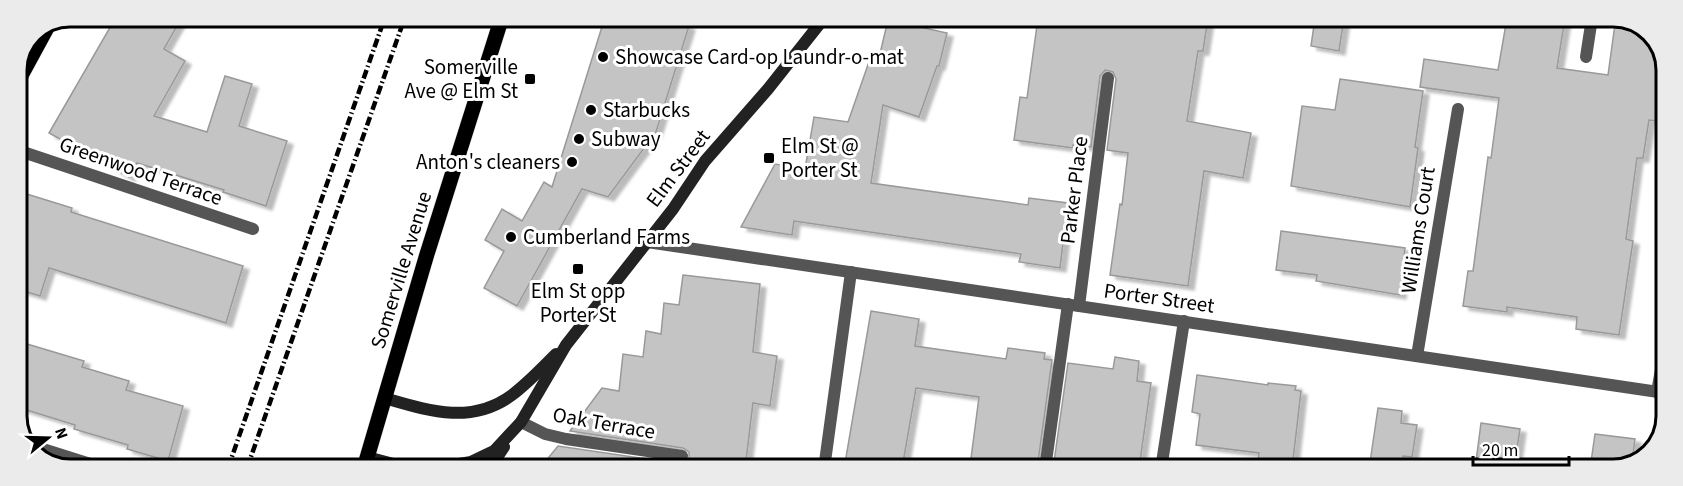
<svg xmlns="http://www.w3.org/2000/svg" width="1683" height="486" viewBox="0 0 1683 486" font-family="'Source Sans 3',sans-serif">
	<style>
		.building { fill: #c4c4c4; stroke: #999; stroke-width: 1.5; filter: url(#shadow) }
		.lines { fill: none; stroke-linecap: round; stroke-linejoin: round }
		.primary-casing { stroke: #dbdbdb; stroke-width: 16 }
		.street { stroke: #555; stroke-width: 12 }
		.secondary { stroke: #222; stroke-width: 12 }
		.primary { stroke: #000; stroke-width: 15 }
		.rail { stroke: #000; stroke-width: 4.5; stroke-dasharray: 9 3 1.5 3; stroke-linecap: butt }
		.poi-dot { fill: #000; stroke: #fff; stroke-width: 2 }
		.labels { text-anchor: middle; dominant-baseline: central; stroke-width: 6; stroke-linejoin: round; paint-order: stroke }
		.poi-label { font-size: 21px; fill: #000; stroke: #fff; text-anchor: start }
		.street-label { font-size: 21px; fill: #000; stroke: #fff }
		.rim { fill: none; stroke: #000; stroke-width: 3 }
	</style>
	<defs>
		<filter id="shadow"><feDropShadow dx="6" dy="4" stdDeviation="1.5" flood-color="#0004"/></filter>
	</defs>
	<rect width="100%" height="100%" fill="#fff"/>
	<g class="building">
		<path d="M116,17H182L164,49L185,61L154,116L207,132L225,76L252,84L239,126L287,141L266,206L223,192L224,190L137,163L129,177L49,133Z"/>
		<path d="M605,17H662L689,26L656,132L608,197L582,189L517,306L484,288L504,251L485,240L502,209L522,221L544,182L552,187Z"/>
		<path d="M1038,18H1208L1203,51H1198L1187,121L1251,133L1243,178L1204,171L1188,286L1110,275L1120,204L1122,205L1128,153L1107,150L1116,79L1113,72L1105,70L1100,76L1091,147L1073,145V148L1014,140L1020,97L1027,98Z"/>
		<path d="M1315,18H1344L1339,51L1311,46Z"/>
		<path d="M1507,18H1565L1557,68L1608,75L1615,24L1642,28L1653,35L1665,64L1657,121L1649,120L1643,158H1637L1626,239L1633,241L1619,335L1576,329L1577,317L1507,307V312L1463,306L1468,271H1473L1488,157L1491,158L1499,98L1420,87L1424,59L1498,70Z"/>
		<path d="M888,20L947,33L939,66H937L919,117L883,105L871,183L1028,205L1029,198L1068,203L1060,268L1019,262L1021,254L794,221L792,235L741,227L775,164L805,169L814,117L848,122L870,59L878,62Z"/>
		<path d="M1340,79L1423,91L1415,147L1418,148L1410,207L1291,186L1302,106L1335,110Z"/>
		<path d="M17,191L72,208L71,212L243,266L226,323L49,268L40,296L17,289Z"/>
		<path d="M1281,231L1405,248L1400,295L1316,281L1317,275L1276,270Z"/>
		<path d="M683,275L760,284L753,352L777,356L770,406L753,403L745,469L540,468L558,446L681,464L689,461V452L683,448L570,431L602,388L619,391L623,354L643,357L646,331L661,334L664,303L679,305Z"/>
		<path d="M871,311L919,319L915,346L1006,359L1008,348L1045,353L1044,359L1052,360L1037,469H986L970,466L979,397L916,388L902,469H844Z"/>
		<path d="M17,341L84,361L82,367L129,381L126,390L183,406L168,461L127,449L128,445L74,429L75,425L17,407Z"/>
		<path d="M1115,357L1139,361L1137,381L1151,383L1139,469H1053L1068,363L1113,369Z"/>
		<path d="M1197,375L1268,385V383L1296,386L1295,390L1301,391L1292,469H1257L1259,453L1196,445L1200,414L1192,412Z"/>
		<path d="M1378,408L1402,411L1401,423L1417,425L1412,457L1403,456L1401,469H1369Z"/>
		<path d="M1481,423L1520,429L1514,469H1475Z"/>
		<path d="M1595,434L1635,439L1632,463L1613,470L1590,469Z"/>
	</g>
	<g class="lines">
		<g class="primary-casing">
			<g id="primary">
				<path d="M17,83L48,26"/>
				<path d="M364,468L427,254L502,17"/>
			</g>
		</g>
		<g class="street">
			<path d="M1586,57L1592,18"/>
			<path d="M17,150L253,229"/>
			<path d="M647,242L1665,393"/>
			<path d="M1079,306L1108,78"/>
			<path d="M1417,356L1458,109"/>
			<path d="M1657,392L1665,347"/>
			<path d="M521,422L545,434L566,439L682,456"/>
			<path d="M27,444L103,468"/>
			<path d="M824,469L851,272"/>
			<path d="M1045,469L1068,304"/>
			<path d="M1161,469L1184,321"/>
		</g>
		<g class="secondary">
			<path d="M384,398C429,411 471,425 512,395C528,383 542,368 556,354"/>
			<path d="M367,457L401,466L442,467L471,462L494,451L521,422L566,345L673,209L705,161L768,89L825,17"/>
			<path d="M490,468L504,447"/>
		</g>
		<use href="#primary" class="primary"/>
		<g class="rail">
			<path d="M228,468L385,17"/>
			<path d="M247,468L405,17"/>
		</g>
	</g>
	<g class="poi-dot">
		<circle cx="603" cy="57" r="6"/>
		<rect x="524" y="73" width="12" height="12" rx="3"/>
		<circle cx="591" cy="110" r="6"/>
		<circle cx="579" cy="139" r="6"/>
		<rect x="763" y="152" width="12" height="12" rx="3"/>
		<circle cx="572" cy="162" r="6"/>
		<circle cx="511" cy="237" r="6"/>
		<rect x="572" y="263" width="12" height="12" rx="3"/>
	</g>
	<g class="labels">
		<g class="poi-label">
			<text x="615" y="57">Showcase Card-op Laundr-o-mat</text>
			<text x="518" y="67" text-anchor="end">Somerville<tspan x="518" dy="24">Ave @ Elm St</tspan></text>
			<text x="603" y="110">Starbucks</text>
			<text x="591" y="139">Subway</text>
			<text x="781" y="146">Elm St @<tspan x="781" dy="24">Porter St</tspan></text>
			<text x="560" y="162" text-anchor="end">Anton's cleaners</text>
			<text x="523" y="237">Cumberland Farms</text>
			<text x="578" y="291" text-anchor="middle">Elm St opp<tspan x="578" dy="24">Porter St</tspan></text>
		</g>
		<g class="street-label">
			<text transform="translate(678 168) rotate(-53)">Elm Street</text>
			<text transform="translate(141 171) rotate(19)">Greenwood Terrace</text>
			<text transform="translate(1074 190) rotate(-83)">Parker Place</text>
			<text transform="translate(1418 230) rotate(-81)">Williams Court</text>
			<text transform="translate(401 270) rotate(-73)">Somerville Avenue</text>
			<text transform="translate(1159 298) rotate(8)">Porter Street</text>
			<text transform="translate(604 423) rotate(10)">Oak Terrace</text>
		</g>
	</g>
	<path d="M0 0H1683V486H0ZM70 27H1613A43 43 0 0 1 1656 70V416A43 43 0 0 1 1613 459H70A43 43 0 0 1 27 416V70A43 43 0 0 1 70 27Z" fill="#ebebeb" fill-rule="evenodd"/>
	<path class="rim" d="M70 27H1613A43 43 0 0 1 1656 70V416A43 43 0 0 1 1613 459H70A43 43 0 0 1 27 416V70A43 43 0 0 1 70 27Z"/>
	<g transform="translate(48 438) rotate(71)" stroke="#ffffff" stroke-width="4.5" paint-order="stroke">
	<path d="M0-4.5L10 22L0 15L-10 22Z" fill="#000000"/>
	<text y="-9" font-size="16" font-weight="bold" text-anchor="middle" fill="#000000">N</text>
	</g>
	<path d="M1473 456v9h96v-9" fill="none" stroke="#000000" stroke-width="3"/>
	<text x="1482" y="456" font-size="18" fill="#000000" stroke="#ffffff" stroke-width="4.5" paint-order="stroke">20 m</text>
</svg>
